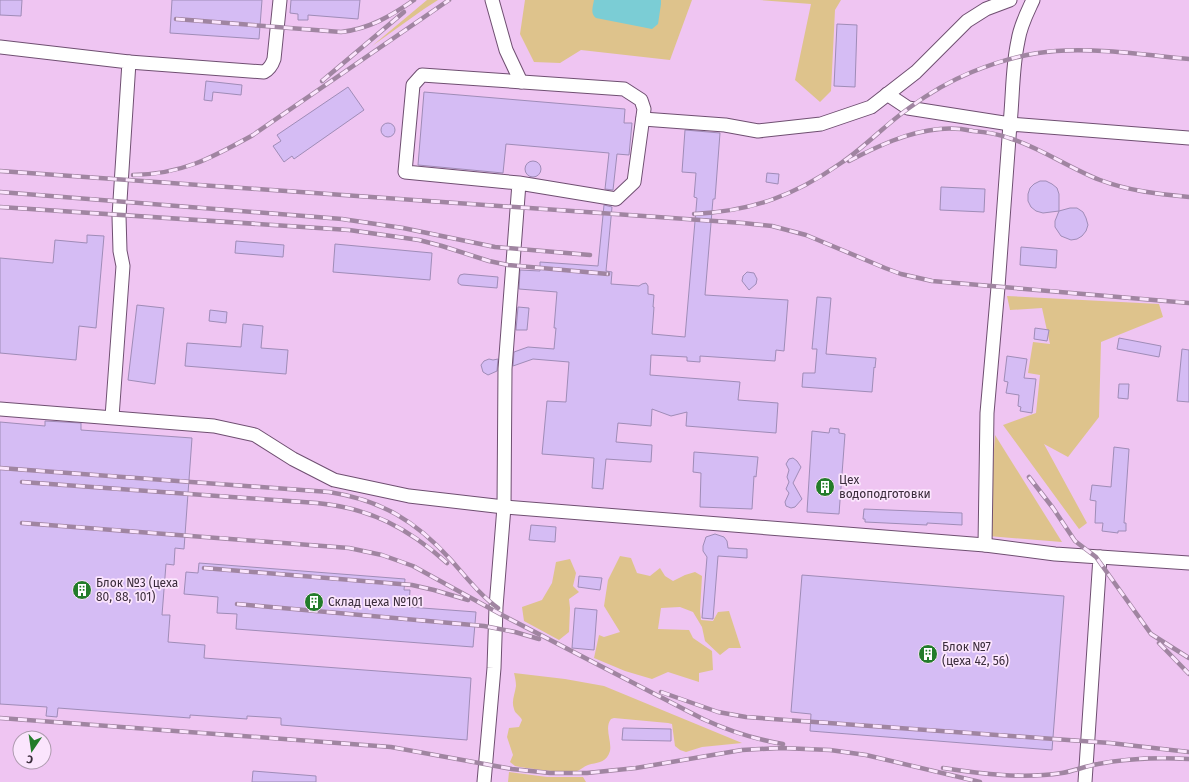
<svg xmlns="http://www.w3.org/2000/svg" width="1189" height="782" viewBox="0 0 1189 782" font-family="'Fira Sans',sans-serif">
	<style>
		.built { fill: #efc5f2; fill-rule: evenodd }
		.green { fill: #dec38c }
		.water { fill: #7bcdd5 }
		.building { fill: #d5bcf4; stroke: #9f8cb7 }
		.lines { fill: none; stroke-linecap: round; stroke-linejoin: round }
		.minor-casing { stroke: #6f4f71; stroke-width: 15 }
		.minor { stroke: #fff; stroke-width: 13 }
		.rail-casing { stroke: #a085a1; stroke-width: 4.5 }
		.rail { stroke: #fbe5fd; stroke-width: 3; stroke-dasharray: 9; stroke-linecap: butt }
		.labels { text-anchor: middle; dominant-baseline: central; stroke-width: 3.5; stroke-linejoin: round; paint-order: stroke }
		.poi-label { font-size: 12px; fill: #3a2c3b; stroke: #fbe5fd; text-anchor: start }
	</style>
	<rect width="100%" height="100%" fill="#f7d2f9"/>
	<path class="built" d="M0,0H1189V782H0ZM20,738H44V762H20Z"/>
	<g class="green">
		<path d="M427,0H438L424,9L372,46Z"/>
		<path d="M525,0H692L670,60L581,50L560,63L534,62L520,34Z"/>
		<path d="M760,0H841L835,10L831,91L820,102L795,80L811,4Z"/>
		<path d="M1007,296L1159,304L1163,317L1101,342L1099,417L1068,457L1044,444L1087,523L1079,529L1003,425L1036,413L1040,375L1028,373L1033,342L1050,344L1042,308L1010,310Z"/>
		<path d="M995,435L1062,542L988,536Z"/>
		<path d="M620,556L631,558L637,573L650,576L660,568L665,576L673,581L685,575L695,572L702,576L700,611L701,620L713,621L718,612L729,611L741,648H729L720,655L705,641L702,627L693,612L680,607L661,608L658,629L689,630L693,638L712,651L713,670L699,673V682L668,672L652,679L625,671L594,658L599,635L604,637L620,632L604,606L608,580Z"/>
		<path d="M570,559L576,573L573,586L579,592L569,599L570,608L569,632L559,640L524,621L522,607L542,600L552,583L556,562Z"/>
		<path d="M514,673L565,679L604,686L742,743L702,747L686,752L680,750L675,746L672,724L668,723L614,718L611,719C604,728 612,741 610,751C606,764 597,762 588,765C584,766 581,770 577,771C560,773 532,769 515,766L510,762L513,755L507,737L509,728L519,727L522,720C520,715 515,714 514,709C511,701 515,694 516,686C516,682 515,677 514,673Z"/>
		<path d="M509,772L547,777H583L586,782H508Z"/>
	</g>
	<path class="water" d="M594,0H661V4L658,24L652,29L596,18C590,14 593,6 594,0Z"/>
	<g class="building">
		<path d="M0,0H22L21,16L0,15Z"/>
		<path d="M172,0H262L259,39L170,33Z"/>
		<path d="M291,0H360L358,19L308,15V20H298V14L290,13Z"/>
		<path d="M837,24L857,25L855,87L834,86Z"/>
		<path d="M206,81L242,85L241,95L213,92L212,101L204,100Z"/>
		<path d="M348,87L364,110L294,159L292,156L284,162L273,146L281,141L277,135Z"/>
		<path d="M424,92L625,109L624,123H632L629,155L617,154L613,190L605,189L609,153L506,144L503,173L418,165Z"/>
		<circle cx="388" cy="130" r="7"/>
		<path d="M685,130L720,133L715,199H713L705,295L788,300L784,351L776,350L775,361L700,356V362L687,361V357L651,355L650,375L740,382L738,400L778,403L776,433L686,426L687,412L671,416L652,409L651,426L618,423L616,442L652,445L651,462L606,459L603,489L592,488L594,458L542,454L547,401L566,402L569,362L533,359L513,366L514,352L528,347L554,349L556,328H554L557,292L519,289L520,270L540,271V262L598,266L604,205L612,207L606,271L612,272L611,284L639,286L642,284L646,283L648,286V294L654,295L653,307H654L652,334L685,337L697,198L694,197L696,173L682,172Z"/>
		<circle cx="533" cy="169" r="8"/>
		<path d="M767,173L779,174L778,184L766,182Z"/>
		<path d="M1040,181H1046L1052,184L1057,188L1059,194V211L1043,213L1036,211L1031,207L1028,201V194L1030,188L1034,184Z"/>
		<path d="M941,187L985,189L984,212L940,210Z"/>
		<path d="M1070,208H1077L1083,212L1086,218L1088,225L1086,231L1082,236L1077,239L1071,240L1061,236L1055,227V221L1059,211Z"/>
		<path d="M87,235L104,236L96,328L79,326L76,360L0,353V258L53,263L55,240L87,243Z"/>
		<path d="M236,241L284,245L283,257L235,253Z"/>
		<path d="M335,244L432,253L430,280L333,272Z"/>
		<path d="M1021,247L1057,250L1056,268L1020,265Z"/>
		<path d="M747,272L754,273L757,279L756,284L749,290L742,281L743,276Z"/>
		<path d="M464,274L498,277L497,288L461,285L458,283V279L460,275Z"/>
		<path d="M817,297L831,298L826,354L876,358L875,368L874,367L872,392L802,387L803,373H815L817,349H812Z"/>
		<path d="M137,305L164,308L155,384L128,380Z"/>
		<path d="M518,307L529,308L527,330H516Z"/>
		<path d="M210,310L227,312L226,323L209,321Z"/>
		<path d="M243,324L263,326L261,348L288,350L286,374L185,366L187,343L241,347Z"/>
		<path d="M1035,328L1049,330L1047,341L1034,339Z"/>
		<path d="M1119,338L1161,346L1159,357L1117,349Z"/>
		<path d="M1182,349L1189,350V402L1177,401Z"/>
		<path d="M1007,356L1027,359L1024,378L1036,379L1032,413L1020,411L1021,407L1018,406L1019,395L1006,393L1008,382L1004,381Z"/>
		<path d="M489,359L493,360L498,359L497,371L488,375L483,372L481,365L484,361Z"/>
		<path d="M1119,384H1129L1128,399L1118,398Z"/>
		<path d="M45,421L81,423V430L192,438L184,549L175,548L174,565L166,564L162,615H170L168,642L205,645L204,658L471,678L467,740L281,725V718L247,716V719L190,715V718L58,708L57,717L46,716L47,707L0,704V422L45,426Z"/>
		<path d="M830,428L839,429V433L845,434L839,514L807,512L812,431L829,433Z"/>
		<path d="M1114,447L1129,449L1124,523H1126V531H1118V533L1102,531L1103,523H1095L1096,501L1090,500L1092,485L1111,487Z"/>
		<path d="M694,452L758,457L756,477L754,476L752,509L700,507L701,473L693,472Z"/>
		<path d="M793,458L797,461L801,467L793,483L802,499L795,507L791,508L786,506L785,502L789,493L786,489L789,482L787,477L789,470L786,464L789,459Z"/>
		<path d="M864,509L962,513V525L927,523V525L865,522V519H863Z"/>
		<path d="M531,525L556,527L555,542L529,540Z"/>
		<path d="M715,534L724,537L727,541L728,548L747,549V558L718,556L713,619L702,618L707,557L703,551V546L706,537Z"/>
		<path d="M199,563L405,579L404,590H410L409,607L476,612L473,647L236,629L237,614L217,613L218,597L184,594L186,572L198,573Z"/>
		<path d="M802,575L1064,596L1052,750L810,731L811,714L791,712Z"/>
		<path d="M579,576L602,578L600,590L578,587Z"/>
		<path d="M575,608L597,610L594,650L572,648Z"/>
		<path d="M623,728L671,729V741L622,740Z"/>
		<path d="M253,771L316,776V782H252Z"/>
	</g>
	<g class="lines">
		<g class="minor-casing">
			<g id="minor">
				<path d="M492,0L506,50L521,82"/>
				<path d="M0,47L129,62L119,216L120,251L123,266L112,417"/>
				<path d="M129,62L264,72C270,69 272,65 274,59L280,0"/>
				<path d="M887,94L908,108L1010,124C1013,96 1012,68 1018,41C1020,26 1027,13 1033,0"/>
				<path d="M643,119L725,125L758,131L821,124L871,107L916,72L967,21L986,9L1010,0"/>
				<path d="M0,409L214,426L255,435L293,459L334,480L409,496L504,507L985,545L1055,554L1100,557L1085,782"/>
				<path d="M985,545L987,413L998,287L1010,124L1189,138"/>
				<path d="M1100,557L1189,563"/>
				<path d="M484,782L494,668L496,607L504,507L505,369L519,183L405,172L413,85L422,75L624,89L641,100L644,109L634,182L616,199L519,183"/>
			</g>
		</g>
		<use href="#minor" class="minor"/>
		<g class="rail-casing">
			<g id="rail">
				<path d="M176,19L341,32C369,29 391,16 414,0"/>
				<path d="M322,81L404,12"/>
				<path d="M849,161C878,146 907,132 940,129C951,128 963,129 973,131C985,132 998,134 1009,138C1041,148 1069,168 1100,180C1129,191 1158,194 1189,197"/>
				<path d="M0,171L743,223L772,226L806,235L885,268L901,274L932,281L1189,303"/>
				<path d="M133,175C183,174 211,158 253,135L449,0"/>
				<path d="M0,192L342,219L403,228L495,247L590,255"/>
				<path d="M0,207L349,230L419,240L442,246L489,261L508,265L608,274"/>
				<path d="M694,214C752,211 794,196 841,163C865,147 885,125 909,108C928,94 950,81 972,72C999,61 1027,53 1056,51C1099,48 1146,55 1189,59"/>
				<path d="M0,468L329,492C381,500 416,521 451,560C466,577 480,595 498,608"/>
				<path d="M1029,477L1053,508L1075,541L1096,557L1151,634L1189,658"/>
				<path d="M22,482L317,503C370,508 408,528 447,563"/>
				<path d="M22,523L349,548L382,555L413,566L502,615L703,719C729,731 754,739 783,744"/>
				<path d="M204,568L412,585L434,590L468,600"/>
				<path d="M237,604L484,626L515,632L539,639"/>
				<path d="M1159,643L1189,674"/>
				<path d="M661,692L718,712L746,717L1110,743L1189,752"/>
				<path d="M0,718L391,747L512,769L550,773H587L636,768L742,750L781,748L830,750L866,755L980,782"/>
				<path d="M943,768C982,774 1023,779 1062,773C1074,771 1086,766 1098,764C1129,758 1157,757 1189,759"/>
			</g>
		</g>
		<use href="#rail" class="rail"/>
	</g>
	<defs>
		<g id="building-disc" transform="scale(1)"><circle r="9.5" fill="#237c2a" stroke="#fbe5fd"/><path d="M-4-6H4V6H1V3H-1V6H-4ZM-2.5-4.3h1.7v1.8h-1.7ZM.8-4.3h1.7v1.8H.8ZM-2.5-1h1.7V.8h-1.7ZM.8-1h1.7V.8H.8Z" fill="#fff"/></g>
	</defs>
	<g fill-rule="evenodd">
		<use href="#building-disc" x="825" y="487"/>
		<use href="#building-disc" x="82" y="590"/>
		<use href="#building-disc" x="314" y="602"/>
		<use href="#building-disc" x="928" y="654"/>
	</g>
	<g class="labels">
		<g class="poi-label">
			<text x="839" y="480">Цех<tspan x="839" dy="14">водоподготовки</tspan></text>
			<text x="96" y="583">Блок №3 (цеха<tspan x="96" dy="14">80, 88, 101)</tspan></text>
			<text x="328" y="602">Склад цеха №101</text>
			<text x="942" y="647">Блок №7<tspan x="942" dy="14">(цеха 42, 56)</tspan></text>
		</g>
	</g>
	<g transform="translate(32 750) rotate(193)"><circle r="19" fill="#fbe5fd" stroke="#ae9baf"/>
	<path d="M0-3L7 15L0 10L-7 15Z" fill="#237c2a"/>
	<text y="-6" font-size="11" font-weight="bold" text-anchor="middle" fill="#3a2c3b">С</text>
	</g>
</svg>
